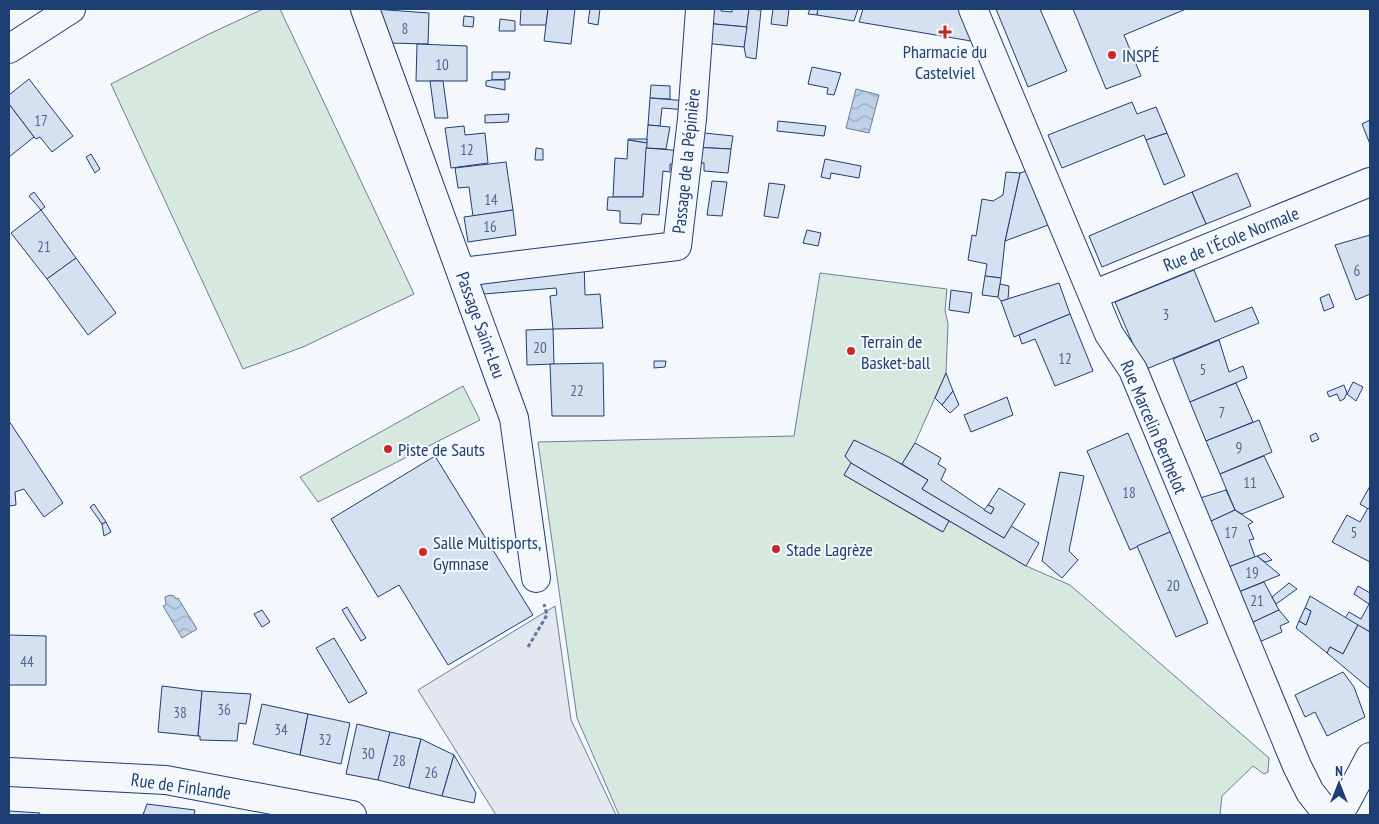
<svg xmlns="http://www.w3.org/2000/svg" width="1379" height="824" viewBox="0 0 1379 824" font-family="'PT Sans Narrow',sans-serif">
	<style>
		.pitch { fill: #d7e8df; stroke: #687fa3 }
		.parking { fill: #e3e8f0; stroke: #687fa3 }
		.water { fill: url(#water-waves); stroke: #687fa3 }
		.building { fill: #d5e0f0; stroke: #1d3f73 }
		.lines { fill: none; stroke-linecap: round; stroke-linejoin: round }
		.minor-casing { stroke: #1d3f73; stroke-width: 30 }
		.path { stroke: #5e769c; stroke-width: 3; stroke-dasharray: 4 2.5; stroke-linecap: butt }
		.minor { stroke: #f4f7fb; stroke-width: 28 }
		.poi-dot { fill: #c62828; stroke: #f4f7fb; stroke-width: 2 }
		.labels { text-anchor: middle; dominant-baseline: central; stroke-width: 4; stroke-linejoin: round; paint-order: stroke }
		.number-label { font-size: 15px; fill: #4b6792 }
		.poi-label { font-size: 18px; fill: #1d3f73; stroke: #f4f7fb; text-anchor: start }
		.street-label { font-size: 18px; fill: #1d3f73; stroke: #f4f7fb }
	</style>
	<defs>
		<pattern id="water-waves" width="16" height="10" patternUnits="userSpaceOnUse" patternTransform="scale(1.25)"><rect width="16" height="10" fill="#bed0e5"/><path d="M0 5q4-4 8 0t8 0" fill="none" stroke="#9aaabe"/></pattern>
	</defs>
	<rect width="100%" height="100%" fill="#f4f7fb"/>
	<g class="pitch">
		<path d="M263,9H280L414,294L303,347L243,369L111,84L207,35Z"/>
		<path d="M820,273L947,289L945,310L948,324L946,373L915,443L902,464L854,440L845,456L851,463L844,475L942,532L949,521L1026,566L1070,585L1269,758L1268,772L1264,774L1253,766L1222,796L1220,815H619L577,718L538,442L794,436Z"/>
		<path d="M463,386L480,420L318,502L300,477Z"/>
	</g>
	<path class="parking" d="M555,606L571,720L616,815H496L418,690Z"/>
	<g class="water">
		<path d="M856,89L879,95L869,133L846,128Z"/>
		<path d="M170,595L174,596L176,599L178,598L197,629L182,638L163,606L166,605L165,597Z"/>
	</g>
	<g class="building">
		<path d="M374,9L429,13L428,44L387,43Z"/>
		<path d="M521,9H548L546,25H520Z"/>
		<path d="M548,9H575L571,44L544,41Z"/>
		<path d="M590,9H600L598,25L588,23Z"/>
		<path d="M705,9H721V11L732,12V9H749L747,27L704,23Z"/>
		<path d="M749,9L761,10L756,59L746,57L744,47Z"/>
		<path d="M773,9H789L787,26L771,24Z"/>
		<path d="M810,9H818L817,15L808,14Z"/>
		<path d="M818,9H858L854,21L817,15Z"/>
		<path d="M863,9H963L977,42L859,22Z"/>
		<path d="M996,9H1040L1067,71L1028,87Z"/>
		<path d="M1073,9H1186L1124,35L1141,76L1106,89Z"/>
		<path d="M464,16L474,17L473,27L463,26Z"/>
		<path d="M500,19L515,21V31H499Z"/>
		<path d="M704,23L747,27L744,47L703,43Z"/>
		<path d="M417,44L467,46V81H416Z"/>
		<path d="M812,67L841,73L834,95L827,94L828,88L808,84Z"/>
		<path d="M492,72H510L509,79L492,80Z"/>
		<path d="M29,79L73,136L52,152L40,137L36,139L34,137L9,104V95Z"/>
		<path d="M492,80H505V90L486,86V81Z"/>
		<path d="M430,81H443L448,118H435Z"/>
		<path d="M651,85L670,86V99L650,98Z"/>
		<path d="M650,98L688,101L687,110L662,108L660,126L648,125Z"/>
		<path d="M1132,102L1137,114L1156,107L1167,133L1146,140L1144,135L1062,168L1048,135Z"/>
		<path d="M9,104L34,137L9,157Z"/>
		<path d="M509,114L508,122L485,123V115Z"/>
		<path d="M1370,120V144L1362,124Z"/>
		<path d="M778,121L826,126L824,136L777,131Z"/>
		<path d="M648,125L670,127L666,149L646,148Z"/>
		<path d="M464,126L465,135L485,133L488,163L451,168L445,128Z"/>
		<path d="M695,132L733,136L731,149L692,147Z"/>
		<path d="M1167,133L1185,176L1164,185L1146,140Z"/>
		<path d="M628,139H647V143L628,140Z"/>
		<path d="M628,140L647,143L643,197H613L615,158L627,159Z"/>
		<path d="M692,147L731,149L728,173L704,171V163L691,162Z"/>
		<path d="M536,148L543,149V160H535Z"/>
		<path d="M646,148L684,151L682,165L670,164V172L663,171L659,215L642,214L641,224L620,223V211L607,210L608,197H643Z"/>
		<path d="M91,154L100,169L95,173L86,157Z"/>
		<path d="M825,159L861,166L859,178L831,173L830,179L821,177Z"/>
		<path d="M506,162L513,210L473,216L469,187L458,188L455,168Z"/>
		<path d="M1029,170L1051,224L1005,241L1020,173Z"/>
		<path d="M1006,172L1020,173L1005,241L1001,278L985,276L987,264L968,260L972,235L976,236L982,199L993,201L1003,195Z"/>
		<path d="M1237,173L1251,206L1206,224L1192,192Z"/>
		<path d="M712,181L727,182L722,216L707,215Z"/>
		<path d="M769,183L785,185L778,218L764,216Z"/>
		<path d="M34,192L45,207L41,210L29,196Z"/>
		<path d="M1192,192L1206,224L1102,267L1089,236Z"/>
		<path d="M41,210L76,258L47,279L11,233Z"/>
		<path d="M513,210L516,235L468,242L464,217Z"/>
		<path d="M807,230L821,233L818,246L803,243Z"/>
		<path d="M1370,235V294L1356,300L1335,245Z"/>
		<path d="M76,258L116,313L88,335L47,279Z"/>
		<path d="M584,261L585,295L600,294L603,328L553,329L550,296L557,295L556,288L484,294L476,274Z"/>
		<path d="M1194,270L1215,322L1252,307L1259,323L1144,370L1115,302Z"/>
		<path d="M985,276L1001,278L998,297L982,295Z"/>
		<path d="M1059,283L1070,314L1014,337L1001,301Z"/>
		<path d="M1000,284L1009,286L1008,299L1001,301L998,297Z"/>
		<path d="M951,290L972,293L969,313L949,310Z"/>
		<path d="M1329,294L1334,307L1324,311L1320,298Z"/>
		<path d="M1070,314L1093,371L1055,386L1035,339L1022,344L1019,335Z"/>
		<path d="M553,329L554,364L527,365L526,330Z"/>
		<path d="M1219,340L1229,372L1243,366L1247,378L1190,402L1173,359Z"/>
		<path d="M654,361H666L665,367L654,368Z"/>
		<path d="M603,363L604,416H552L550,364Z"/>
		<path d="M946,373L953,391L942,405L935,398Z"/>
		<path d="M1353,382L1363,387L1356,401L1347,394Z"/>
		<path d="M1236,383L1253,422L1206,441L1190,402Z"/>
		<path d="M1344,385L1347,393L1344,399L1340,401L1337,394L1329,397L1327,392Z"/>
		<path d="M953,391L959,405L950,413L942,405Z"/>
		<path d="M1007,397L1013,415L971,432L964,415Z"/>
		<path d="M1259,420L1272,452L1220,474L1206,441Z"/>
		<path d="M9,421L63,503L44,517L24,489L15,492L16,505L9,506Z"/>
		<path d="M1128,433L1170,532L1130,550L1087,451Z"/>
		<path d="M1316,433L1319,439L1312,442L1310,436Z"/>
		<path d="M854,440L889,457L928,480L922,489L1004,538L1011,526L1039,543L1026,566L851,463L845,456Z"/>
		<path d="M915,443L941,458L938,464L946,469L941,480L991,514L994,508L988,505L999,488L1025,504L1004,538L922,489L928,480L902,464Z"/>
		<path d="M435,456L533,615L448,665L399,585L378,597L331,519Z"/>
		<path d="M1264,456L1284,497L1242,514L1235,510L1220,474Z"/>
		<path d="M851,463L949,521L943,532L844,475Z"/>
		<path d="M1060,472L1084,476L1069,551L1078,560L1062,578L1042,561Z"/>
		<path d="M1370,486V510L1360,504Z"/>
		<path d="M1226,490L1235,510L1207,523L1197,499Z"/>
		<path d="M94,504L106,522L102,524L90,507Z"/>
		<path d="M988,505L994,508L991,514L984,510Z"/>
		<path d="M1368,508L1370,510V562L1332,542L1347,515L1360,522Z"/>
		<path d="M1235,510L1253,522L1248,525L1254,539L1249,540L1255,557L1226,568L1207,523Z"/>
		<path d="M106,522L111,532L104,536L102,524Z"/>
		<path d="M1170,532L1208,623L1176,637L1137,546Z"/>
		<path d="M1265,553L1272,560L1265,562L1257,556Z"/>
		<path d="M1257,556L1280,575L1236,593L1226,568Z"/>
		<path d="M1264,582L1279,610L1249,624L1236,593Z"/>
		<path d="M1289,583L1297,589L1276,604L1272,597Z"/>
		<path d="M1358,586L1370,593V632L1345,618L1349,612L1361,619L1369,604L1354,594Z"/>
		<path d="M1310,596L1358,625L1343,654L1330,647L1327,653L1296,628L1299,621L1306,625L1311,611L1305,608Z"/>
		<path d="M347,607L366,638L361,641L342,610Z"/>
		<path d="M1305,608L1311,611L1306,625L1299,621Z"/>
		<path d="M262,610L270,622L262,627L254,614Z"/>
		<path d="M1279,610L1289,622L1280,626L1282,632L1257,643L1249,624Z"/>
		<path d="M1358,625L1370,632V689L1327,653L1330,647L1343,654Z"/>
		<path d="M9,635L46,636V685H9Z"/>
		<path d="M334,638L367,693L349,703L316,648Z"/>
		<path d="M1343,672L1354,687L1365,717L1327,736L1315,712L1305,717L1295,695Z"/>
		<path d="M162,686L202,691L198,736L158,732Z"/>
		<path d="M202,691L251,694L246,724L239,723L237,741L200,740V736H198Z"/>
		<path d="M262,704L308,714L300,755L253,744Z"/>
		<path d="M308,714L350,723L341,764L300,755Z"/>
		<path d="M357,724L390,732L378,780L346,774Z"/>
		<path d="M390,732L421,739L409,788L378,780Z"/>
		<path d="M421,739L454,755L442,796L409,788Z"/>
		<path d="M454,755L476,793L474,803L442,796Z"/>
		<path d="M147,804L195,810L194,815H143Z"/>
		<path d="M9,811L40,813L39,815H9Z"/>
	</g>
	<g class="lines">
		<g class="minor-casing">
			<g id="minor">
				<path d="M365,9L514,418L536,578"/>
				<path d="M973,9L1109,334L1133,370L1297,766L1310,792L1328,815"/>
				<path d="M9,49L71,9"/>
				<path d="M462,272L677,246L692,119L700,9"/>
				<path d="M1093,295L1370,182"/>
				<path d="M9,772L166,780L352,815"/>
				<path d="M1335,815L1345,804L1370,757"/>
			</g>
		</g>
		<path class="path" d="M528,647L547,615L544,604"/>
		<use href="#minor" class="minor"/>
	</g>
	<g class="poi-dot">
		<path d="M942.5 24.5h5v5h5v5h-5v5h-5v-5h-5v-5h5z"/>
		<circle cx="1112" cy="55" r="5"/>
		<circle cx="851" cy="351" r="5"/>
		<circle cx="388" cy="449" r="5"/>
		<circle cx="776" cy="549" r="5"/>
		<circle cx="423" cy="552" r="5"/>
	</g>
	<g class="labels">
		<g class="number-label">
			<text x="405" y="28">8</text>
			<text x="442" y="64">10</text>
			<text x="41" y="120">17</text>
			<text x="467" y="149">12</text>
			<text x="491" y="199">14</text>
			<text x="490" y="226">16</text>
			<text x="44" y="246">21</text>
			<text x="1357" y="270">6</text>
			<text x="1166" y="314">3</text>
			<text x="540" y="347">20</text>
			<text x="1065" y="358">12</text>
			<text x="1203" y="369">5</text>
			<text x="577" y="390">22</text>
			<text x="1222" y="412">7</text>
			<text x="1239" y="447">9</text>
			<text x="1250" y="482">11</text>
			<text x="1129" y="492">18</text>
			<text x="1231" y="532">17</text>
			<text x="1354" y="532">5</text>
			<text x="1252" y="572">19</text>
			<text x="1173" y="585">20</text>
			<text x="1257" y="600">21</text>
			<text x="27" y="661">44</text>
			<text x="224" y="709">36</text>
			<text x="180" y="712">38</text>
			<text x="281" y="729">34</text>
			<text x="325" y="739">32</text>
			<text x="368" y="753">30</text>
			<text x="399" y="760">28</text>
			<text x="431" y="772">26</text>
		</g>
		<g class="poi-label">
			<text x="945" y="51" text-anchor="middle">Pharmacie du<tspan x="945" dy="21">Castelviel</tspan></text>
			<text x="1122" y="55">INSPÉ</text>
			<text x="861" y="341">Terrain de<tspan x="861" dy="21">Basket-ball</tspan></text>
			<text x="398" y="449">Piste de Sauts</text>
			<text x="433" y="542">Salle Multisports,<tspan x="433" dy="21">Gymnase</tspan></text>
			<text x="786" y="549">Stade Lagrèze</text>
		</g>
		<g class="street-label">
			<text transform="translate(686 161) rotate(-84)">Passage de la Pépinière</text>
			<text transform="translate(1231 239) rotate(-22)">Rue de l'École Normale</text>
			<text transform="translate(481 325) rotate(70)">Passage Saint-Leu</text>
			<text transform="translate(1154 427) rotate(67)">Rue Marcelin Berthelot</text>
			<text transform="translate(181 786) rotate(8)">Rue de Finlande</text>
		</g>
	</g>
	<rect width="1379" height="824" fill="none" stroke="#1d3f73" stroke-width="20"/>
	<g transform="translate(1339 784)" stroke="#f4f7fb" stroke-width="4" paint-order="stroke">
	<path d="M0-4L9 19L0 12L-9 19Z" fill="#1d3f73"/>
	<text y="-8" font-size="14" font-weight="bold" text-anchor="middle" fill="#1d3f73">N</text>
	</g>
</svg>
